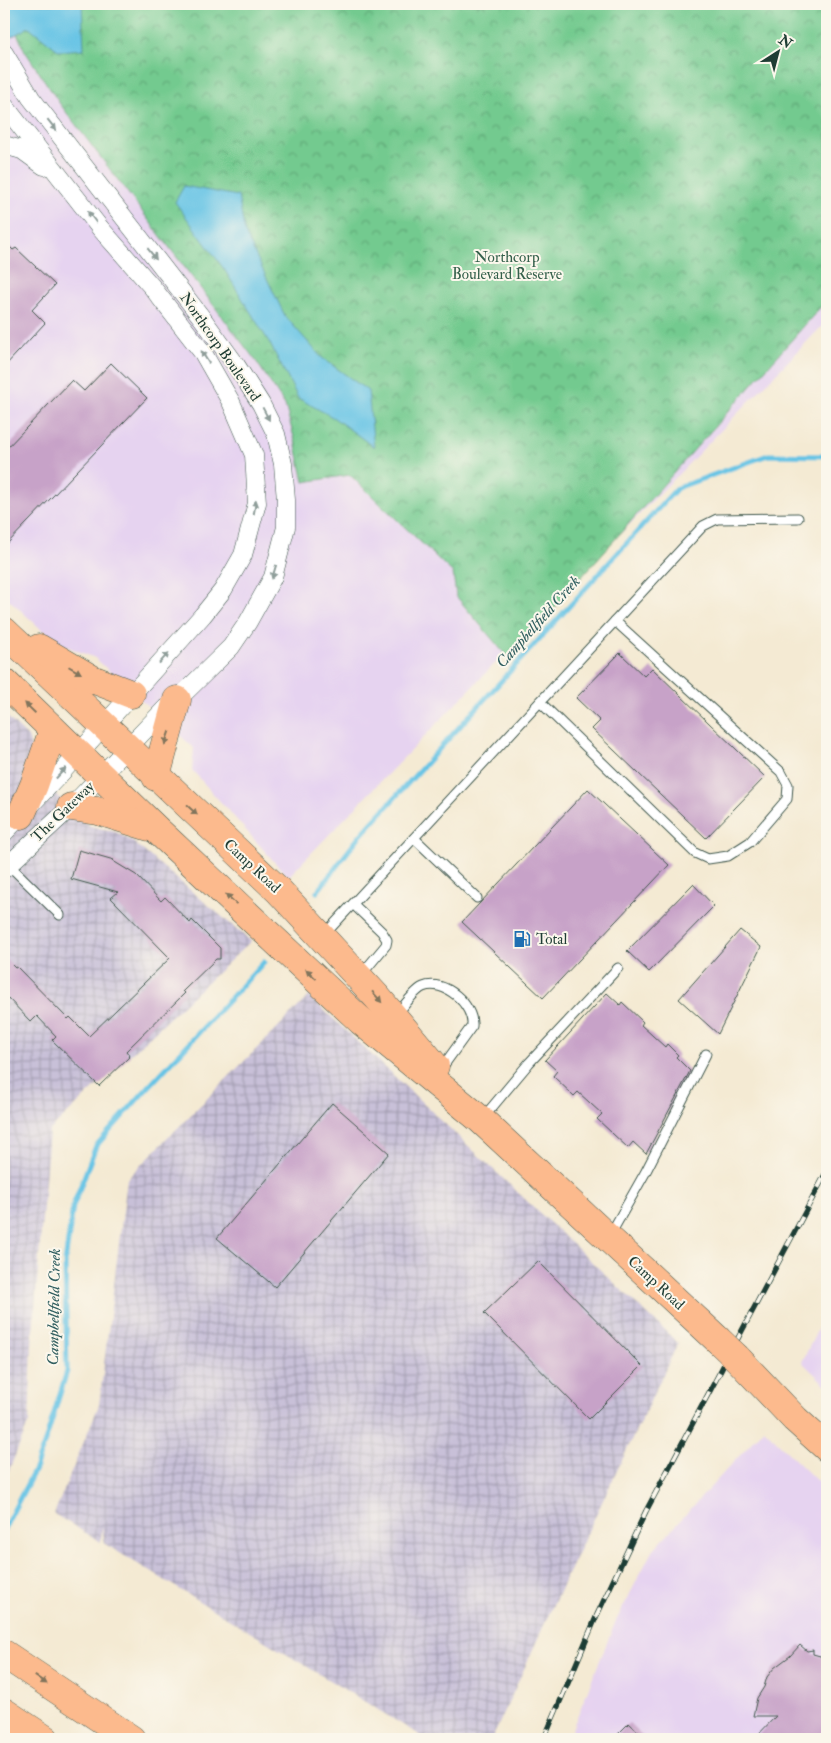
<svg xmlns="http://www.w3.org/2000/svg" width="831" height="1743" viewBox="0 0 831 1743" font-family="'IM FELL Double Pica',serif">
	<style>
		.built { fill: #e6d3f0 }
		.industrial { fill: url(#industrial-grid) }
		.park { fill: url(#park-crowns); stroke: #498462 }
		.water { fill: #67c4e5; stroke: #43808c }
		.lines { fill: none; stroke-linecap: round; stroke-linejoin: round }
		.stream { stroke: #67c4e5; stroke-width: 5 }
		.building { fill: #c7a2c8 }
		.service-casing { stroke: #3f574c; stroke-width: 11 }
		.minor-casing { stroke: #3f574c; stroke-width: 19 }
		.primary-casing { stroke: #3f574c; stroke-width: 29 }
		.motorway-casing { stroke: #3f574c; stroke-width: 29 }
		.service { stroke: #fff; stroke-width: 9 }
		.minor { stroke: #fff; stroke-width: 18 }
		.primary { stroke: #fcba8d; stroke-width: 28 }
		.motorway { stroke: #fcba8d; stroke-width: 28 }
		.rail-casing { stroke: #1f3d34; stroke-width: 5.5 }
		.rail { stroke: #fbf7ec; stroke-width: 4; stroke-dasharray: 11; stroke-linecap: butt }
		.primary-bridge-casing { stroke: #3f574c; stroke-width: 29; stroke-linecap: butt }
		.primary-bridge { stroke: #fcba8d; stroke-width: 28 }
		.oneway { fill: #8f9e9a }
		.oneway2 { fill: #82755c }
		.labels { text-anchor: middle; dominant-baseline: central; stroke-width: 4; stroke-linejoin: round; paint-order: stroke }
		.park-label { font-size: 15px; fill: #34604b; stroke: #fbf7ec }
		.street-label { font-size: 15px; fill: #1f3d34; stroke: #fbf7ec }
		.poi-label { font-size: 15px; fill: #1f3d34; stroke: #fbf7ec; text-anchor: start }
		.water-label { font-size: 16px; font-style: italic; fill: #315f60; stroke: #fbf7ec }
	</style>
	<defs>
		<pattern id="industrial-grid" width="8" height="8" patternUnits="userSpaceOnUse" patternTransform="scale(1.25)"><rect width="8" height="8" fill="#c8c0d8"/><path d="M0 4h8M4 0v8" fill="none" stroke="#a29db0"/></pattern>
		<pattern id="park-crowns" width="20" height="18" patternUnits="userSpaceOnUse" patternTransform="scale(1.25)"><rect width="20" height="18" fill="#73ca8f"/><path d="M2 6a3 3 0 1 1 6 0M12 15a3 3 0 1 1 6 0" fill="none" stroke="#5ea576"/></pattern>
	</defs>
	<rect width="100%" height="100%" fill="#fbf7ec"/>
	<filter id="ink" filterUnits="userSpaceOnUse"><feTurbulence type="fractalNoise" baseFrequency=".02" numOctaves="2"/><feDisplacementMap in="SourceGraphic" scale="10" xChannelSelector="R" yChannelSelector="G"/><feConvolveMatrix kernelMatrix="1 2 1 2 8 2 1 2 1" color-interpolation-filters="sRGB"/></filter>
	<filter id="wash" filterUnits="userSpaceOnUse"><feTurbulence type="fractalNoise" baseFrequency=".0096" numOctaves="4" result="noise"/><feDisplacementMap in="SourceGraphic" scale="20" xChannelSelector="R" yChannelSelector="G"/><feGaussianBlur stdDeviation="1.12" result="paint"/><feColorMatrix in="noise" values="0 0 0 0 0 0 0 0 0 0 0 0 0 0 0 0 0 1.4 0 .05"/><feComposite in="paint" operator="in"/></filter>
	<g filter="url(#wash)">
		<rect width="100%" height="100%" fill="#f4ead3"/>
		<g class="built">
			<path d="M4,4H827V321L288,877L192,770L194,748L95,658L54,641L4,595Z"/>
			<path d="M827,1310V1386L802,1362Z"/>
			<path d="M764,1429L827,1491V1739H568L615,1623L652,1551Z"/>
		</g>
		<g class="industrial">
			<path d="M4,714L28,737L34,757L32,772L90,826L116,832L133,842L251,941L49,1131L32,1345L29,1422L4,1482Z"/>
			<path d="M309,996L678,1343L560,1590L492,1739H426L105,1544L102,1526L101,1542L54,1514L99,1405L127,1179Z"/>
		</g>
		<path class="park" d="M4,4H827V300L509,659L456,596L453,573L350,475L304,482L295,441L285,405L256,361L60,104L25,51Z"/>
		<g class="water">
			<path d="M4,4H82L84,49L59,51L29,27L4,41Z"/>
			<path d="M184,186L238,196L245,233L285,316L321,357L368,391L374,447L334,418L298,398L269,342L224,269L175,202Z"/>
		</g>
		<g class="lines">
			<g class="stream">
				<path d="M317,892L359,837L677,488L768,455L827,456"/>
				<path d="M4,1529L35,1469L46,1439L67,1371L65,1262L73,1206L96,1146L143,1093L264,962"/>
			</g>
		</g>
		<g id="blocks">
			<g class="building">
				<path d="M4,241L13,250L16,248L55,285L32,310L45,323L4,367Z"/>
				<path d="M111,363L147,398L4,547V451L72,380L84,391Z"/>
				<path d="M620,653L644,676L652,668L765,777L706,838L592,729L600,721L576,698Z"/>
				<path d="M588,789L669,865L543,998L462,922Z"/>
				<path d="M79,850L114,860L113,861L136,875L161,901L165,897L190,923L192,920L220,948V959H216L183,991L185,993L126,1051L130,1056L99,1086L52,1040L56,1036L37,1016L31,1022L4,994V957L15,968L17,967L68,1019L70,1017L89,1036L170,958L111,898L118,892L71,879Z"/>
				<path d="M693,884L714,906L649,972L627,951Z"/>
				<path d="M740,930L761,947L718,1034L679,999Z"/>
				<path d="M607,993L620,1005L622,1002L643,1022L641,1025L665,1047L667,1044L678,1055L676,1057L690,1071L646,1154L633,1142L628,1148L597,1119L602,1114L578,1092L574,1096L553,1076L557,1071L545,1060Z"/>
				<path d="M332,1103L389,1153L275,1287L217,1238Z"/>
				<path d="M538,1261L642,1366L589,1419L484,1313Z"/>
				<path d="M800,1645L807,1651L813,1650V1654L827,1658V1739H754L776,1716H753L757,1698L764,1687L767,1677L774,1668L790,1656Z"/>
				<path d="M629,1723L646,1739H613Z"/>
			</g>
		</g>
	</g>
	<g filter="url(#ink)">
		<use href="#blocks" fill-opacity="0" stroke="#3f574c" stroke-width="1"/>
		<g class="lines">
			<g class="service-casing">
				<g id="service">
					<path d="M540,702L695,853L708,859L728,856L750,842L787,799L788,785L781,772L615,621"/>
					<path d="M414,838L477,898"/>
					<path d="M9,865L60,915"/>
					<path d="M353,904L382,932L387,940L386,945L361,975"/>
					<path d="M324,935L703,526L717,519L798,518"/>
					<path d="M396,1016C402,1008 414,991 423,987C444,978 474,1005 472,1026L441,1069"/>
					<path d="M483,1118L529,1063L618,968"/>
					<path d="M610,1235L645,1173L706,1054"/>
				</g>
			</g>
			<g class="minor-casing">
				<g id="minor">
					<path d="M4,53L31,98L202,318L236,365L261,404L276,434L283,464L286,500V527L273,577L248,622L231,647L177,700L166,708L71,807L4,869"/>
					<path d="M4,105L100,228L152,287L203,353L231,402L254,455L257,503L243,555L223,590L203,615L62,772L4,833"/>
					<path d="M4,145L22,150L44,166"/>
				</g>
			</g>
			<g class="primary-casing">
				<g id="primary">
					<path d="M4,631L278,890L377,997L435,1066"/>
					<path d="M39,648L92,679L131,694"/>
					<path d="M4,682L156,829L361,1021L481,1120L717,1339"/>
					<path d="M156,777L177,700"/>
					<path d="M71,807L98,811L149,827"/>
					<path d="M21,815L34,785L53,730"/>
					<path d="M737,1358L795,1419L827,1448"/>
				</g>
			</g>
			<g class="motorway-casing">
				<g id="motorway">
					<path d="M4,1654L131,1739"/>
					<path d="M4,1712L45,1739"/>
				</g>
			</g>
			<use href="#service" class="service"/>
			<use href="#minor" class="minor"/>
			<use href="#primary" class="primary"/>
			<use href="#motorway" class="motorway"/>
			<g class="rail-casing">
				<path id="rail" d="M544,1739L597,1615L646,1511L827,1171"/>
			</g>
			<use href="#rail" class="rail"/>
			<g class="primary-bridge-casing">
				<path id="primary-bridge" d="M717,1339L737,1358"/>
			</g>
			<use href="#primary-bridge" class="primary-bridge"/>
		</g>
		<defs><path id="oneway-solid" d="M-6-.8H1V-3.2L6.5 0L1 3.2V.8H-6Z" transform="scale(1.25)"/></defs>
		<g class="oneway">
			<use href="#oneway-solid" transform="translate(52 125) rotate(52)"/>
			<use href="#oneway-solid" transform="translate(92 217) rotate(-127)"/>
			<use href="#oneway-solid" transform="translate(152 254) rotate(52)"/>
			<use href="#oneway-solid" transform="translate(205 357) rotate(-122)"/>
			<use href="#oneway-solid" transform="translate(266 414) rotate(62)"/>
			<use href="#oneway-solid" transform="translate(255 507) rotate(-80)"/>
			<use href="#oneway-solid" transform="translate(274 572) rotate(107)"/>
			<use href="#oneway-solid" transform="translate(164 658) rotate(-48)"/>
			<use href="#oneway-solid" transform="translate(61 773) rotate(-47)"/>
		</g>
		<g class="oneway2">
			<use href="#oneway-solid" transform="translate(75 670) rotate(30)"/>
			<use href="#oneway-solid" transform="translate(30 708) rotate(-136)"/>
			<use href="#oneway-solid" transform="translate(167 738) rotate(109)"/>
			<use href="#oneway-solid" transform="translate(192 810) rotate(43)"/>
			<use href="#oneway-solid" transform="translate(231 899) rotate(-137)"/>
			<use href="#oneway-solid" transform="translate(311 974) rotate(-137)"/>
			<use href="#oneway-solid" transform="translate(377 997) rotate(49)"/>
			<use href="#oneway-solid" transform="translate(41 1680) rotate(34)"/>
		</g>
	</g>
	<defs>
		<g id="fuel-bare" transform="scale(1.35)"><path d="M-5.5-6h7V0h2V4h1.3V-2.5L3-4.5l.8-.8L6-3V5H2.5V1h-1V6h-7ZM-4.2-4.7v3.2H.2V-4.7Z" fill="#1f6fb2" stroke="#fbf7ec" stroke-width="2.5" paint-order="stroke"/></g>
	</defs>
	<g fill-rule="evenodd">
		<use href="#fuel-bare" x="522" y="939"/>
	</g>
	<g class="labels">
		<g class="park-label">
			<text x="507" y="257">Northcorp<tspan x="507" dy="17">Boulevard Reserve</tspan></text>
		</g>
		<g class="street-label">
			<text transform="translate(220 347) rotate(55)">Northcorp Boulevard</text>
			<text transform="translate(63 812) rotate(-44)">The Gateway</text>
			<text transform="translate(252 866) rotate(43)">Camp Road</text>
			<text transform="translate(656 1283) rotate(43)">Camp Road</text>
		</g>
		<g class="poi-label">
			<text x="536" y="939">Total</text>
		</g>
		<g class="water-label">
			<text transform="translate(538 622) rotate(-48)">Campbellfield Creek</text>
			<text transform="translate(54 1307) rotate(-89)">Campbellfield Creek</text>
		</g>
	</g>
	<rect width="831" height="1743" fill="none" stroke="#fbf7ec" stroke-width="20"/>
	<g transform="translate(778 52) rotate(36)" stroke="#fbf7ec" stroke-width="4" paint-order="stroke">
	<path d="M0-4L9 19L0 12L-9 19Z" fill="#1f3d34"/>
	<text y="-8" font-size="14" font-weight="bold" text-anchor="middle" fill="#1f3d34">N</text>
	</g>
</svg>
